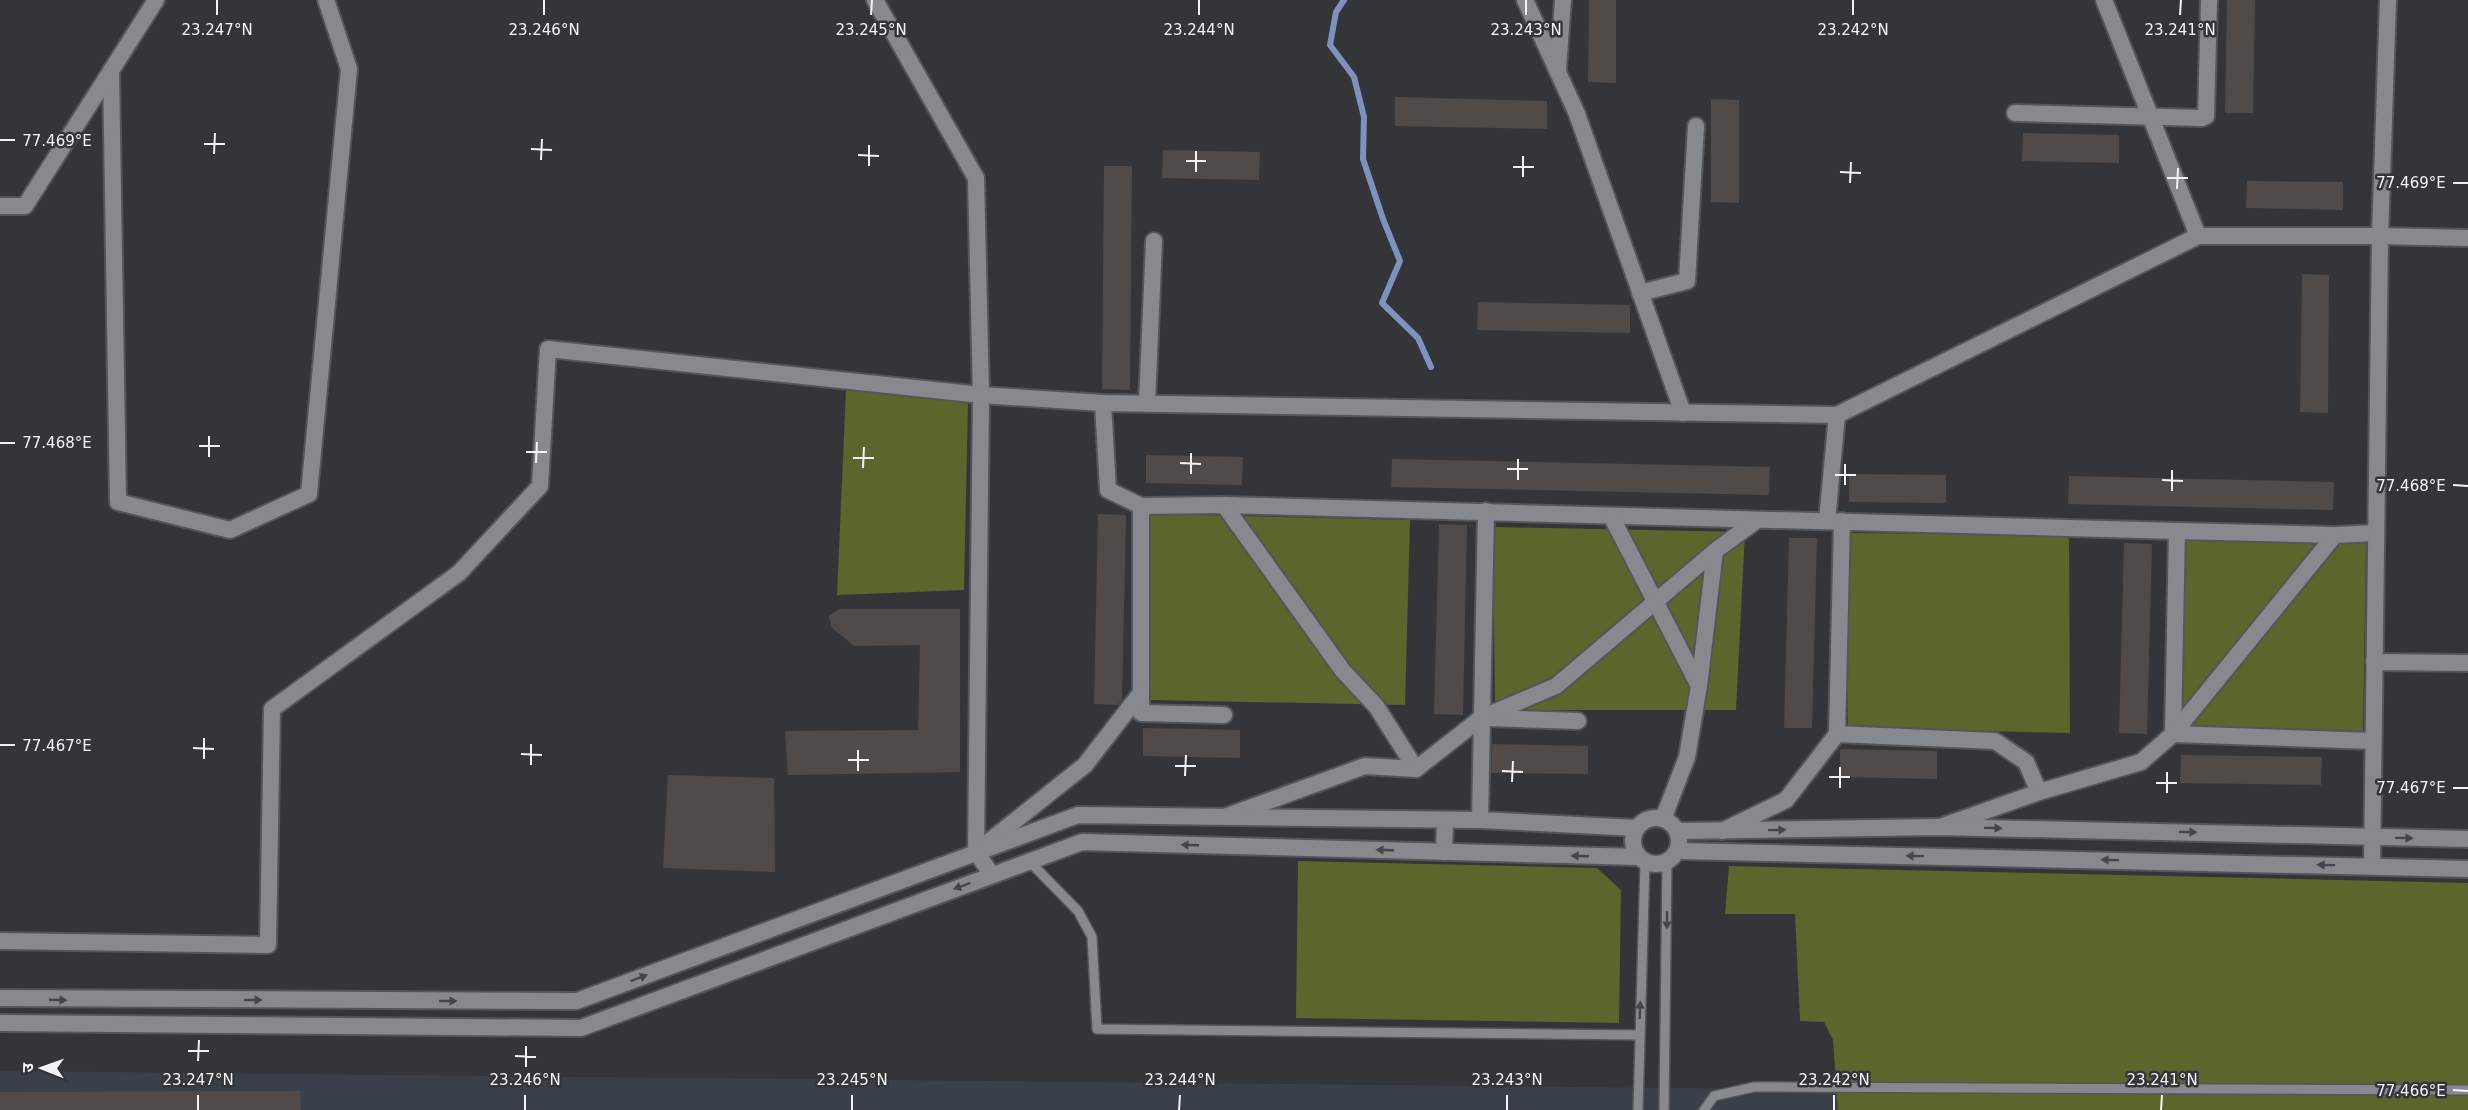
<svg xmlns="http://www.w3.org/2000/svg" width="2468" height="1110" viewBox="0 0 2468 1110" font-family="'DejaVu Sans','Noto Sans Devanagari',sans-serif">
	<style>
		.built { fill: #3a4049 }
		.green { fill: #5a662c }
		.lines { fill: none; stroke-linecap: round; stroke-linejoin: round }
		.stream { stroke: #7d92bf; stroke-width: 6 }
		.building { fill: #504b48 }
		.service-casing { stroke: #535558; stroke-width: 12 }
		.minor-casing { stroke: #535558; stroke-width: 20 }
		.tertiary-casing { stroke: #535558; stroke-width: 20 }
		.service { stroke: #86898e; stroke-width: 9 }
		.minor { stroke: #86898e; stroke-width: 16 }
		.tertiary { stroke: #86898e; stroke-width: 16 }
		.oneway { fill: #44464a }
		.ticks { fill: none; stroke: #f2f3f6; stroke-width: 2 }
		.ticks-label { font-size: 15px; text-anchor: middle; fill: #f2f3f6; stroke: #333539; stroke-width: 5; stroke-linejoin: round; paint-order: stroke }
	</style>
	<rect width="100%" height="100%" fill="#333539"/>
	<path class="built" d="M0,1071L2468,1096V1110H0Z"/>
	<g class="green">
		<path d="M846,390L968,403L964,590L837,595Z"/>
		<path d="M1150,514L1410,520L1405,705L1149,700Z"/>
		<path d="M1493,527L1745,532L1736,710H1495Z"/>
		<path d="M1847,533L2069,535L2070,733L1848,728Z"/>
		<path d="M2179,539L2366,542L2363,732L2180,727Z"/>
		<path d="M1298,861L1597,868L1621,890L1619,1023L1296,1018Z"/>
		<path d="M1729,866L2468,883V1110H1838L1833,1040L1824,1022L1800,1021L1795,914H1725Z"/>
	</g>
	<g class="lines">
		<path class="stream" d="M1344,0L1336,12L1330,45L1354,77L1364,117L1363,159L1383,219L1400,261L1382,303L1418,338L1431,367"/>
	</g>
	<g class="building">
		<path d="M1589,0H1616V83L1588,82Z"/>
		<path d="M2227,0H2255L2253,113H2225Z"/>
		<path d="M1395,97L1547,101V129L1395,126Z"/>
		<path d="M1711,99L1739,100V203L1711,202Z"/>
		<path d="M2023,133L2119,135V163L2022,161Z"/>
		<path d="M1163,150L1260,152L1259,180L1162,178Z"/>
		<path d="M1104,166H1132L1130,390L1102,389Z"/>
		<path d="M2247,181L2343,182V210L2246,208Z"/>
		<path d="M2302,274L2329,275L2328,413L2300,412Z"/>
		<path d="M1478,302L1630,305V333L1477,330Z"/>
		<path d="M1146,455L1243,457L1242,485L1146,483Z"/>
		<path d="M1392,459L1770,467L1769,495L1391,487Z"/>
		<path d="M1849,474L1946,475V503L1849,502Z"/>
		<path d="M2069,476L2334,482L2333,510L2068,504Z"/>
		<path d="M1098,514L1126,515L1122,700L1118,705L1094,704Z"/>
		<path d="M1439,524L1467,525L1463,715L1434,714Z"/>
		<path d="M1789,538H1817L1812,728H1784Z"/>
		<path d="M2124,543L2152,544L2147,734L2119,733Z"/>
		<path d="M840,609H960V772L788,775L785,731L918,730L920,645L854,646L831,627L829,616Z"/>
		<path d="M1143,728L1240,730V758L1143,756Z"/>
		<path d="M1492,744L1588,746V774L1491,773Z"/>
		<path d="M1840,749L1937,751V779L1840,777Z"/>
		<path d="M2181,755L2322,757L2321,785L2180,783Z"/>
		<path d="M668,775L774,778L775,872L663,868Z"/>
		<path d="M300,1091L301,1110H0V1092Z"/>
	</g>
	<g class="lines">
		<g class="service-casing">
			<g id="service">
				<path d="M1029,861L1078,911L1092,937L1097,1029L1639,1035"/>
				<path d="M1638,1110L1645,862"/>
				<path d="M1664,1110L1667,862"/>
				<path d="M1704,1110L1714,1096L1754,1087L2468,1090"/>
			</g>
		</g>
		<g class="minor-casing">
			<g id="minor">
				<path d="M875,0L976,178L981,395L976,852L992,875"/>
				<path d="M1525,0L1577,114L1683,413"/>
				<path d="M2104,0L2198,236"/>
				<path d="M1558,69L1563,0"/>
				<path d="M111,71L118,502L230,530L309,494L349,69L326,0"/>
				<path d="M2015,113L2202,118L2206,116L2209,0"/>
				<path d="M0,206H25L156,0"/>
				<path d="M1640,293L1687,281L1696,126"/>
				<path d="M1103,403L1108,490L1141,506L1224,505L2177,531L2335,535L2376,533"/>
				<path d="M1147,403L1154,241"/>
				<path d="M1224,505L1343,671L1376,706L1416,769"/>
				<path d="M1141,506V713L1224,715"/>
				<path d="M1611,516L1699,686"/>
				<path d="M1827,521L1837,415"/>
				<path d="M1842,521L1837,734L1995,741L2026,762L2039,792"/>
				<path d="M2177,531L2173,734L2373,741"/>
				<path d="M2374,662L2468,663"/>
				<path d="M1488,718L1578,721"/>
				<path d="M1227,816L1365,766L1416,769L1481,718L1556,686L1715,551L1757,520"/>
				<path d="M1663,819L1687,757L1699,686L1715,551"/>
				<path d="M1480,820L1486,511"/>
				<path d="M1940,827L2039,792L2141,762L2173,734L2335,535"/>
				<path d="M1722,831L1786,800L1837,734"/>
				<path d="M977,851L1085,765L1140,694"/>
				<path d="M2372,866L2380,236L2388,0"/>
				<path d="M0,941L268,945L272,709L459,573L540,486L548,349L981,395L1103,403L1837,415L2198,236H2380L2468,238"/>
			</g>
		</g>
		<g class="tertiary-casing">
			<g id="tertiary">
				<circle cx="1656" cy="841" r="23"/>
				<path d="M1677,831L1939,827L2468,839"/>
				<path d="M1678,851L2468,869"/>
				<path d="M1444,852L1445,820"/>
				<path d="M0,998L577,1001L1078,815L1480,820L1636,828"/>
				<path d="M0,1023L581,1028L1082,842L1639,857"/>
			</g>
		</g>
		<use href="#service" class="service"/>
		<use href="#minor" class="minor"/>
		<use href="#tertiary" class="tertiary"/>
	</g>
	<defs><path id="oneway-solid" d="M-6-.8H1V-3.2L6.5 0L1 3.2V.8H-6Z" transform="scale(1.5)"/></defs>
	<g class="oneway">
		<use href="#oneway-solid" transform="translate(1993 828) rotate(1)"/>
		<use href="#oneway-solid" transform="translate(1777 830) rotate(-1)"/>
		<use href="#oneway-solid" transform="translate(2188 832) rotate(1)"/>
		<use href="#oneway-solid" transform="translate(2404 838) rotate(1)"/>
		<use href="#oneway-solid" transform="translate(1190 845) rotate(-178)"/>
		<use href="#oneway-solid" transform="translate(1385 850) rotate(-178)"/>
		<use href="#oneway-solid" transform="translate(1580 856) rotate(-178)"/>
		<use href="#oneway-solid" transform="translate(1915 856) rotate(-179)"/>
		<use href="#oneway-solid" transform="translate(2110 860) rotate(-179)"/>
		<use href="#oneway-solid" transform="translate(2326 865) rotate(-179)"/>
		<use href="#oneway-solid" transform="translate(962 886) rotate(160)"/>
		<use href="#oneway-solid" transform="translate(1667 920) rotate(90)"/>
		<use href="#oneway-solid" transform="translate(639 978) rotate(-21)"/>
		<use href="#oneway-solid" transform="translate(58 1000) rotate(2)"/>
		<use href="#oneway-solid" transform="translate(253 1000)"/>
		<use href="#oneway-solid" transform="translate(448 1001)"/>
		<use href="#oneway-solid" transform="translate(1640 1010) rotate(-88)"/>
	</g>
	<path class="ticks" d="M217,15V0M544,15V0M871,15L872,0M1199,15V0M1526,15V0M1853,15V0M2180,15L2181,0M0,140H15M204,144H225M531,149L552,150M214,154L215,133M858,155L879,156M541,160L542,139M1186,161H1206M869,166V145M1513,167H1534M1196,172V151M1840,172L1861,173M1523,177V156M2167,178H2188M1850,183L1851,162M2453,183H2468M2177,189L2178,168M0,443H15M199,446H220M526,452H547M209,457V436M853,458H874M536,463L537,442M1180,463L1201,464M863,468L864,447M1507,469H1528M1191,474V453M1835,475H1856M1518,480V459M2162,480L2183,481M1845,485V464M2453,485L2468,486M2172,491V470M0,745H15M193,748L214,749M521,754L542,755M204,759V738M848,760H869M531,765V744M1175,766H1196M858,771V750M1502,771L1523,772M1185,776L1186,755M1829,777H1850M1512,782L1513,761M2156,783H2177M1840,788V767M2453,788H2468M2167,793V772M188,1051H209M515,1056L536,1057M198,1061L199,1040M526,1067V1046M2453,1090L2468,1091M198,1110V1095M525,1110V1095M852,1110V1095M1179,1110L1180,1095M1507,1110V1095M1834,1110V1095M2161,1110L2162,1095"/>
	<g class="ticks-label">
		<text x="217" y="35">23.247°N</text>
		<text x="544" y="35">23.246°N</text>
		<text x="871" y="35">23.245°N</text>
		<text x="1199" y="35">23.244°N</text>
		<text x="1526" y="35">23.243°N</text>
		<text x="1853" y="35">23.242°N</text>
		<text x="2180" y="35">23.241°N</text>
		<text x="57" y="146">77.469°E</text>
		<text x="2411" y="188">77.469°E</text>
		<text x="57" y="448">77.468°E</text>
		<text x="2411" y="491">77.468°E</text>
		<text x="57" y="751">77.467°E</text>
		<text x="2411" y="793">77.467°E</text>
		<text x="198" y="1085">23.247°N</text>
		<text x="525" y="1085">23.246°N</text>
		<text x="852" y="1085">23.245°N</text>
		<text x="1180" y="1085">23.244°N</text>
		<text x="1507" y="1085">23.243°N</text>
		<text x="1834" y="1085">23.242°N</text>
		<text x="2162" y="1085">23.241°N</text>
		<text x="2411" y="1096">77.466°E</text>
	</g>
	<g transform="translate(42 1068) rotate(271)" stroke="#333539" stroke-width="4.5" paint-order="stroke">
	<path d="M0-4.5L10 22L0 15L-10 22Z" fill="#f2f3f6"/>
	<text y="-9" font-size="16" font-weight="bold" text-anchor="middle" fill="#f2f3f6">उ</text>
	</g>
</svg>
